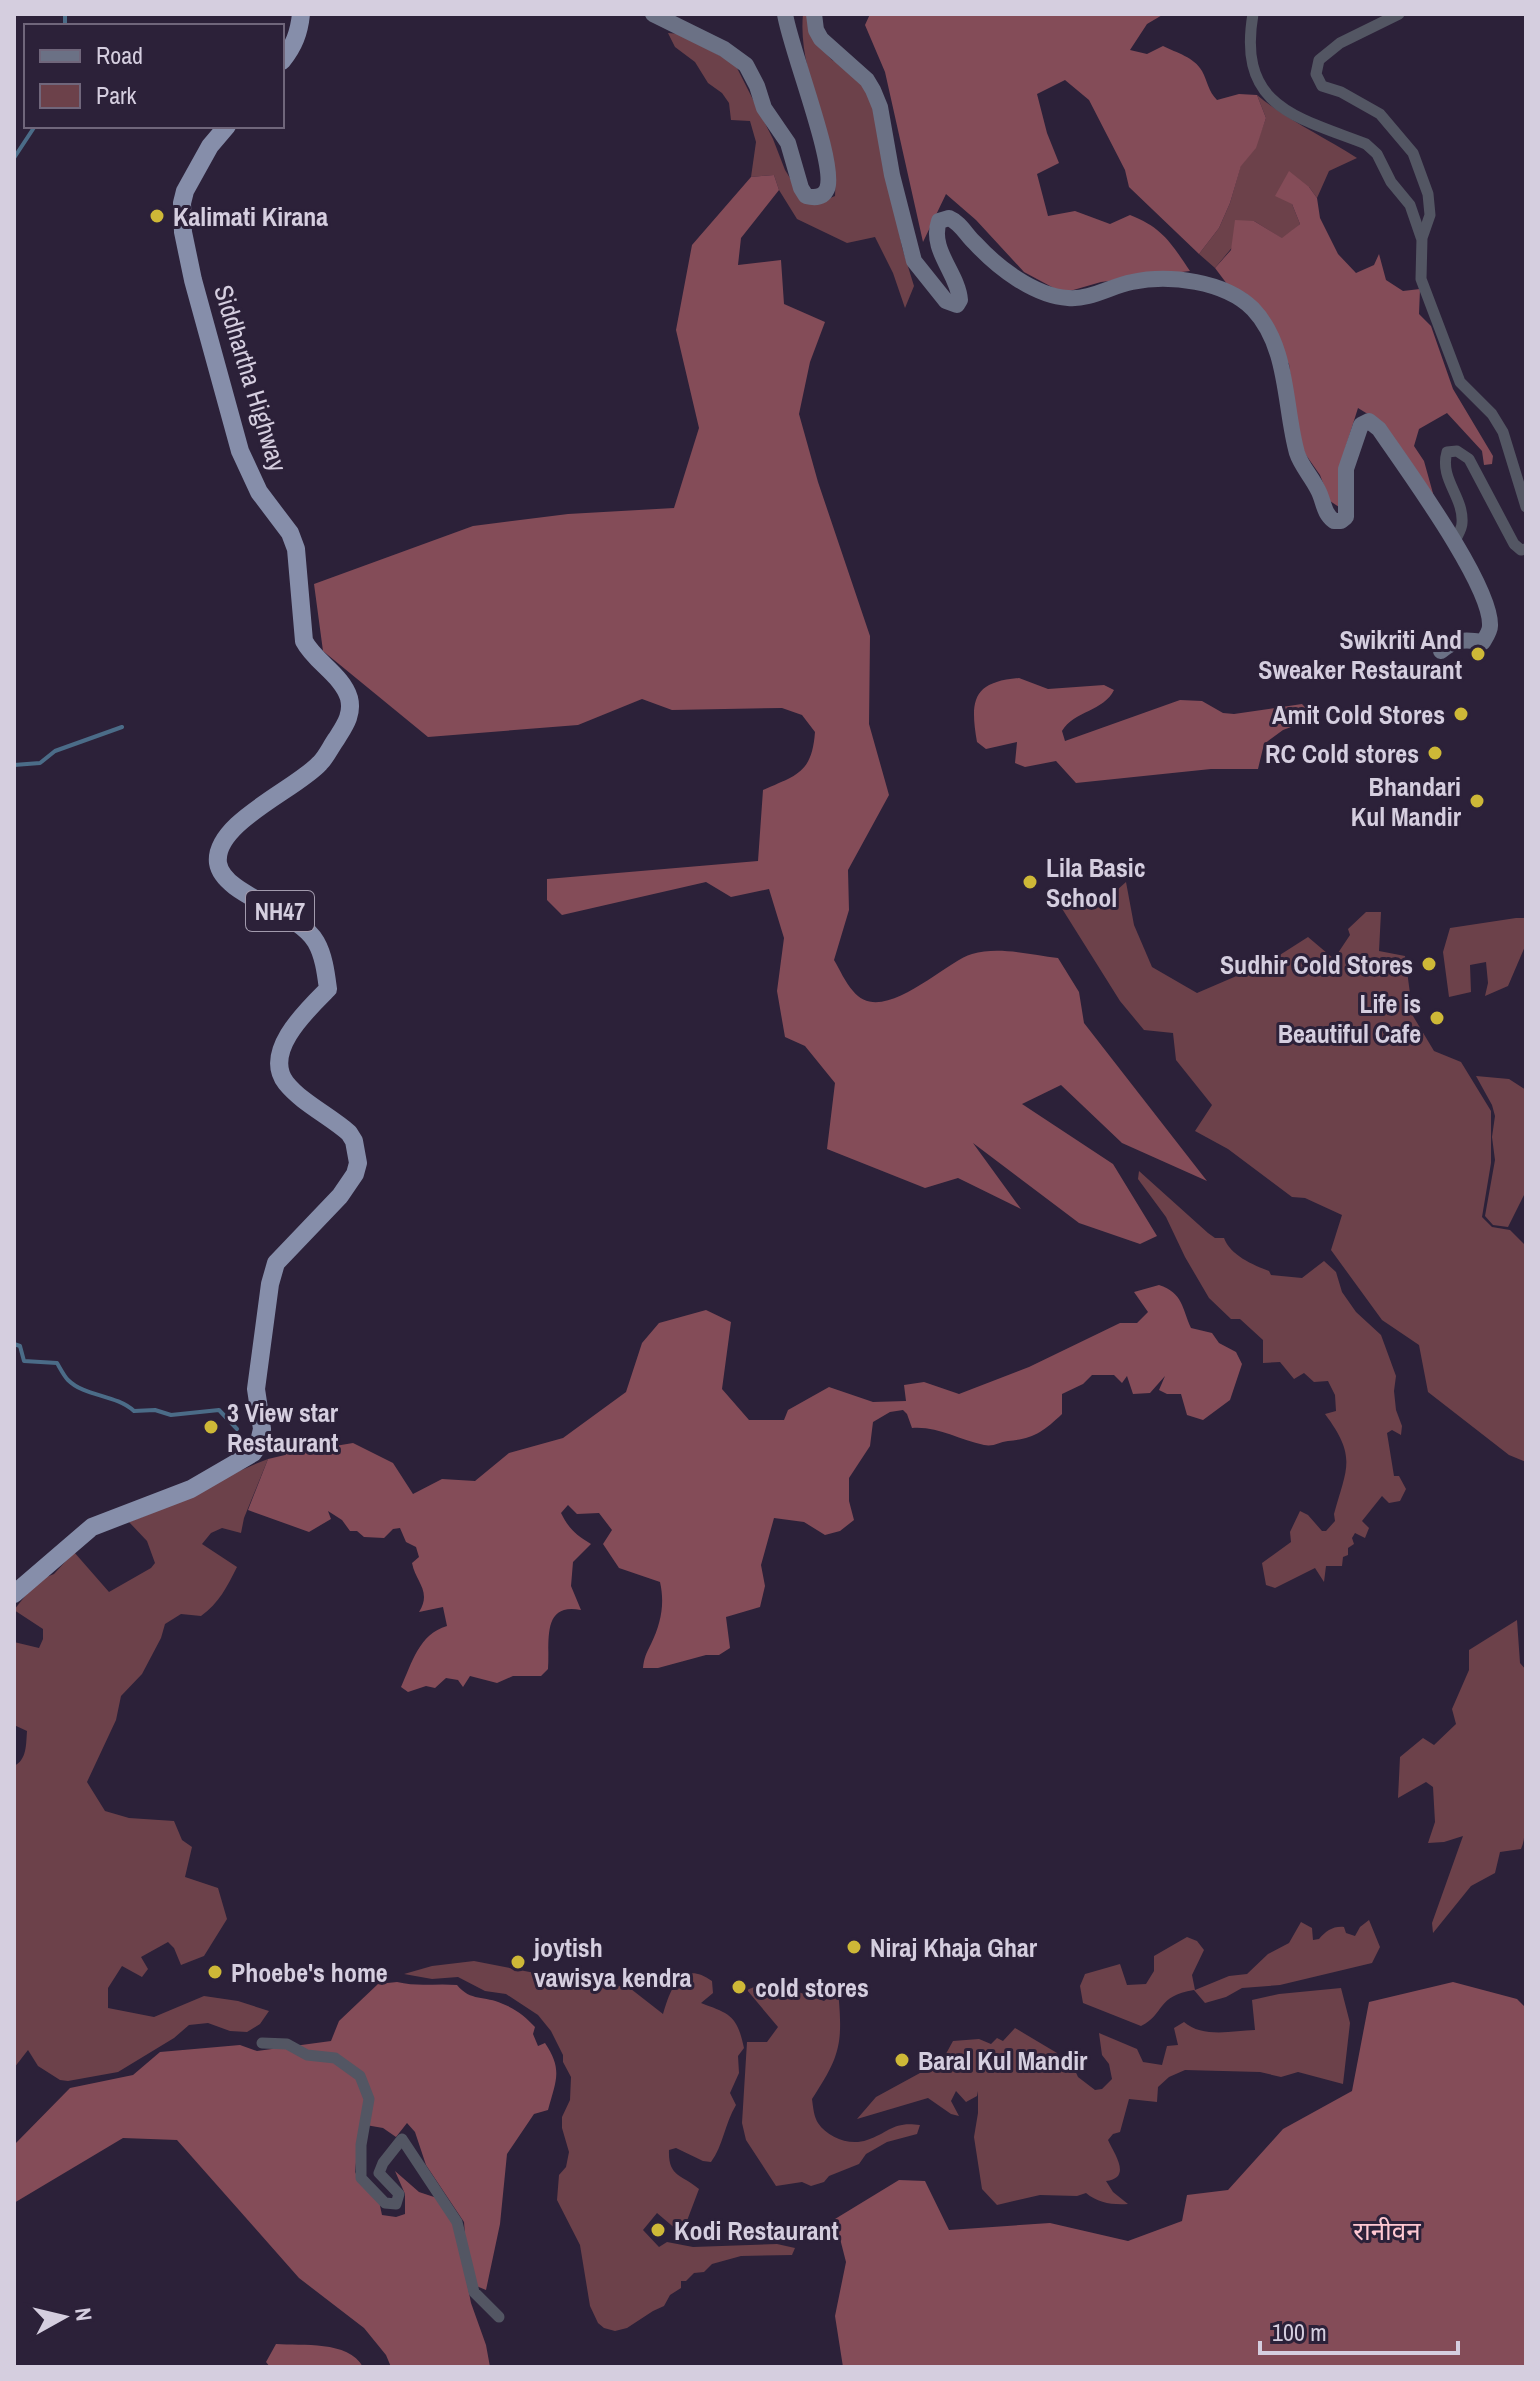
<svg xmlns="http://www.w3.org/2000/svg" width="1540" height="2381" viewBox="0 0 1540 2381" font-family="'Archivo Narrow','Noto Sans Devanagari',sans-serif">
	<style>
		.green { fill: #6c414a }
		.forest { fill: #844c58 }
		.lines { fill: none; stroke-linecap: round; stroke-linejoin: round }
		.stream { stroke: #4b6c88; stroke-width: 4 }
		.minor { stroke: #535663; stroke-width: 11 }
		.secondary { stroke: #6b7185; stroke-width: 16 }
		.trunk { stroke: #868eaa; stroke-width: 18 }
		.poi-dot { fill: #ceb837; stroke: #2c2139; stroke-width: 3 }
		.labels { text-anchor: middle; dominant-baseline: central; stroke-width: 6; stroke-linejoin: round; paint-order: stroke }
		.shield { fill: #2c2139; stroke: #a29aad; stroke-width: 2 }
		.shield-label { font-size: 24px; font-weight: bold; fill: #d5cedf }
		.poi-label { font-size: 26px; font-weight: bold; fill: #d5cedf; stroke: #2c2139; text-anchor: start }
		.street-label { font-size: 26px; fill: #d5cedf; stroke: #2c2139 }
		.park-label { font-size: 26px; fill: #ffc8d2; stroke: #2c2139 }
	</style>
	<rect width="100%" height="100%" fill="#2c2139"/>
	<g class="green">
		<path d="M803,14H808L820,47L832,60L851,70L865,88L877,118L902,247L914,286L905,308L893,273L875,237L847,243L797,219L779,190L774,175L751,177L756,142L750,121L731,120L729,103L722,93L708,83L695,62L675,47L668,33L681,34L735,64L773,139L785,170L805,202H820L835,196C839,134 797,77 803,14Z"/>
		<path d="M1257,95C1287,120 1324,137 1357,158L1329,171L1317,198L1309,187L1292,204L1300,224L1283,239L1254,221L1215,268L1199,254L1219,228L1230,203L1241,165L1255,148L1266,118Z"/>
		<path d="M1126,882L1134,925L1152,967L1197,993L1269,962L1308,937L1334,959L1350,935L1348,929L1366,912H1381L1379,951L1405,956L1413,1016L1434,1051L1461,1062L1491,1111V1163L1482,1217L1492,1227L1510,1230L1526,1246V1462L1509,1455L1428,1392L1419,1345L1382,1320L1331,1250L1342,1215L1305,1198L1292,1197L1228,1149L1195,1131L1212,1105L1176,1060L1173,1033L1144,1030L1120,1001L1061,907L1079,893L1108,898Z"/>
		<path d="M1516,918H1526V944L1508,986L1485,996L1488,983L1486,962L1470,965L1471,992L1449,997L1443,952L1450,928Z"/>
		<path d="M1476,1076L1509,1079L1526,1090V1140L1524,1146L1526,1191L1508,1227L1493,1225L1485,1216L1495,1160L1492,1137L1495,1116L1492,1105Z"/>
		<path d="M1139,1171L1208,1233L1215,1238H1224C1230,1255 1253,1265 1269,1271L1271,1275L1302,1278L1324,1261L1336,1272L1342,1292L1356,1312L1381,1335L1396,1376L1394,1391L1396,1410L1402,1426L1401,1435L1392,1430L1387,1433L1394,1476H1399L1406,1489L1400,1501L1389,1503L1382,1496L1362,1521L1369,1528L1365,1538L1355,1533L1352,1538L1354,1544L1348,1548V1555L1343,1557L1342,1566H1326L1324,1582L1315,1568L1275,1588L1266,1585L1262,1563L1291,1542L1290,1532L1300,1511L1308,1515L1322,1531H1326L1335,1521L1334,1514C1347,1467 1357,1457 1325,1414L1336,1411L1335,1395L1328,1381L1314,1382L1304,1373L1294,1379L1280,1362L1263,1363V1340L1240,1319H1231L1209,1298L1185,1257L1166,1217L1138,1179Z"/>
		<path d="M268,1459L244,1518L241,1533L222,1528L211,1533L202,1544L237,1567C227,1587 219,1603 201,1616L181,1614L165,1624L161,1638L142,1674L121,1696L116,1720L87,1782L105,1811L129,1818L174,1821L182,1840L192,1847L185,1877L218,1888L227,1919L204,1956L181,1965L174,1948L168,1942L141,1957L148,1969L142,1977L122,1966L108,1988V2008L154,2017L204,1996L238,2001L269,2011L260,2024L247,2032L230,2031L208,2023L189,2025L174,2038L118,2072L68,2081L60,2080L38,2066L28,2050L14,2068V1766C27,1760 26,1744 27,1731L14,1725V1642L39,1648L43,1639V1629L14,1610L33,1586L39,1580L54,1574L74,1552L109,1592L151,1568L155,1563L147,1541L129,1522C177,1505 220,1477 268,1459Z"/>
		<path d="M1517,1620L1520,1663L1526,1670V1812C1521,1821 1528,1834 1521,1849L1500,1852L1495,1873L1471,1886L1433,1933L1432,1923L1463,1836L1444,1842L1428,1843L1435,1822L1433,1787L1426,1782L1398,1798L1400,1757L1423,1738L1434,1745L1456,1724L1452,1709L1469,1670V1650Z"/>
		<path d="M1369,1920L1380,1947L1372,1963L1280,1985L1242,1988L1226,1997L1205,2003L1194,1990C1156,1996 1165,2014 1141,2026L1083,2003L1080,1986L1085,1974L1120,1964L1127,1985L1146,1984L1154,1971V1956L1187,1937L1197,1941L1204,1950L1192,1975L1195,1990L1229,1976L1247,1974L1268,1954L1289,1943L1301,1922L1312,1928L1313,1940L1319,1939C1326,1931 1333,1926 1344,1927L1346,1933L1355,1936L1360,1927Z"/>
		<path d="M474,1961L545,1975H575L631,1989L663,2014C670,1991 680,1958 712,1981L713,1993L701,2003C730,2014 737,2015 744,2048L738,2056L739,2073L730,2093L736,2105C725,2123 723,2146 711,2162L703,2161L676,2148L669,2150C668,2177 681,2174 699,2189L685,2226L677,2230L657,2213L643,2230L659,2247L667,2242L693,2247L777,2244L795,2248L792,2255L741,2256L712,2264L704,2272L694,2273L686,2281H681V2288L670,2295L664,2306L653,2311L627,2328L615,2331L604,2328L598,2323L590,2306L580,2245L557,2200L559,2175L566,2167L569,2152L562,2128V2117L570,2100L571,2077L563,2062V2055L551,2031L538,2015L506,1994L485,1991L458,1977L432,1979L404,1974L432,1966Z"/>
		<path d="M761,1984L784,1987L824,2001L838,1990C843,2043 841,2055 812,2099C813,2107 814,2117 818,2123C828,2138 850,2146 867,2140C890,2132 893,2121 920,2125L917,2134L887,2142L866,2154L859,2164L829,2176L824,2182L811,2186L802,2182L776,2186L746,2140L742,2123L747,2042H767L778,2027L747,1990Z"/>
		<path d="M1341,1988L1350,2023L1343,2084L1298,2072L1281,2077L1260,2072L1185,2070L1169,2077L1158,2087L1157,2102L1129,2099L1120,2132L1113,2134L1108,2140C1115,2155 1132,2178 1106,2181L1113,2192L1128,2204C1112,2205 1098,2203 1086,2193L1077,2196L1040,2195L997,2205L982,2189L974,2137L978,2113V2091L977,2096L966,2102L956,2091L951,2101L959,2116L951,2114L928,2098L857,2119L876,2097L942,2061L953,2041L979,2039L991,2044L997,2038L1003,2041L1015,2028L1057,2053L1061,2068L1073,2066L1078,2077L1095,2090L1102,2089L1112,2079L1109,2064L1102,2055L1099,2033L1137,2049L1143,2062L1162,2065L1167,2046L1178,2045L1174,2028L1184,2022C1202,2038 1232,2031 1255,2030L1252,2000L1279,1994Z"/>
	</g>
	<g class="forest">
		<path d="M870,14H1164L1147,24L1130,50L1147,54L1163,46C1177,53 1194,57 1202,71C1208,82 1208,91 1217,100L1239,94L1257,95L1266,118L1256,148L1241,166L1230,203L1219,228L1199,254L1129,187L1125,170L1089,100L1065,80L1037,94L1047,133L1059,163L1037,174L1048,216L1075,211L1110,224L1130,215C1163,228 1171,243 1190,271L1101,282L1063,293L1024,272L976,220L946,194L923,242L885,72L865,25Z"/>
		<path d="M1289,171L1309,187L1317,198L1320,218L1338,254L1356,273L1374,265L1379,254L1386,280L1403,291L1420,289L1419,314L1431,326L1453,389L1493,456L1492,464L1484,465L1482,451L1447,413L1419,429L1414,446L1424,461L1434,497L1371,416L1358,408L1345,449L1339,507L1330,501L1320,475L1299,445L1289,364L1248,303L1246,293L1233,292L1215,268L1231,250L1235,220L1254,221L1282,238L1300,224L1292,204L1275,196Z"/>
		<path d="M774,175L779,190L741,238L738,265L781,260L784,304L825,322L810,362L799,414L818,482L870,636L869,724L889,795L848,870L849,910L834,960C840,970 845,982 853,991C882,1028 944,962 972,954C999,946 1031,955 1058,958L1079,992L1084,1023L1207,1181L1122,1143L1061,1085L1022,1104L1113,1164L1157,1236L1140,1244L1079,1223L973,1143L1021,1209L958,1178L925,1188L827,1149L835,1083L805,1046L785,1037L777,991L784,938L769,889L731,897L706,882L562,915L547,900V879L758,861L763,790C797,775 812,773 815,732L802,715L782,708L672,710L642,699L578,725L428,737L323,651L314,584L473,526L568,514L674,508L699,428L676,330L692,245L751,177Z"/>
		<path d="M1019,678L1048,689L1104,685L1114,690C1104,711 1074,711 1062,731L1065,741L1180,700L1202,701L1223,713L1234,714L1302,704L1315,718L1283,730L1264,744L1258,769H1211L1076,783L1056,761L1025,767L1015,763L1017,742L986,749L977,742C970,701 972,682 1019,678Z"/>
		<path d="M1159,1285C1183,1293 1182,1308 1191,1328L1212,1333L1219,1343L1236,1352L1242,1364L1230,1400L1203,1420L1187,1415L1181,1394H1167L1159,1390L1165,1376L1150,1393L1133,1394L1127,1376L1122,1383L1114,1375H1092L1083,1384L1062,1394V1414C1043,1432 1033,1439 1008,1441C999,1442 994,1447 984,1445C959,1440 938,1426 912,1428L907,1414L903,1410L890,1412L873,1422L870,1446L849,1478V1501L854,1520L840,1531L825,1535L804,1522L774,1518L761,1565L765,1586L760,1607L726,1617L730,1648L719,1655H706L658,1668H643C644,1658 646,1654 651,1644C661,1623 665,1604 660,1582L619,1568L603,1544L612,1530L599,1513L577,1514L568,1505L561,1513C569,1529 576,1535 591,1544L573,1562L571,1586L581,1610C541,1602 550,1642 548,1669L541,1676H513L497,1683L470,1676L463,1687L458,1680L446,1678L435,1688L426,1686L408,1692L401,1687C412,1663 419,1634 447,1626L443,1607L419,1612C432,1591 416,1583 412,1563L419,1557L416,1547L406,1542L400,1528L393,1529L384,1538L364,1537L357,1531H350L342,1520L328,1511L331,1519L309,1532L248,1510L268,1459L285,1455L298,1443L317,1449L353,1443L393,1463L413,1494L442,1479L475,1481L509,1453L563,1438L626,1392L642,1343L659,1323L706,1310L731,1322L722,1389L749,1420H784L788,1410L829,1387L873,1402L906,1401L904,1385L924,1382L959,1394L1029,1367L1120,1323H1137L1148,1312L1134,1292Z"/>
		<path d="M397,1982C418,1987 436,1983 457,1985C471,2002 484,1995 503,2004C516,2009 526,2017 535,2027L533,2034L538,2046L545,2043C563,2070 556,2080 548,2110L534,2114L507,2154L500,2224L486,2290L474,2285L467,2260L464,2222L426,2165L415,2132L407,2123L396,2137L383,2128L360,2124L355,2172L363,2187L379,2201L382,2215L396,2217L405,2214V2194L395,2171L419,2192L440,2199L455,2222L471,2303L486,2345L490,2367H391L386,2355L364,2328L299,2278L177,2140L123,2138L14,2203V2145L70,2088L133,2075L160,2052L240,2045L257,2051L331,2041L339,2021L378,1984Z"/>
		<path d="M1453,1982L1517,1999L1526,2008V2367H843L835,2316L846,2262L835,2219L899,2180L925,2181L949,2230L1050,2223L1128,2241L1182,2221L1187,2195L1228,2190L1283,2129L1352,2091L1369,2002Z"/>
		<path d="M276,2344C302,2346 348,2340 363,2367H270L266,2362Z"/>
	</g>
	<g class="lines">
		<g class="stream">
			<path d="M65,26V14"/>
			<path d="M14,158L35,126"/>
			<path d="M14,765L40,763L55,751L122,727"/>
			<path d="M14,1344L20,1346L24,1361L57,1363C60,1368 64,1376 68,1380C85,1397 115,1394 134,1411L155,1410L171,1415L219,1410L237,1429"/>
		</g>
		<g class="minor">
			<path d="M1253,14C1237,107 1296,117 1366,144L1377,154L1391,182L1410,205L1421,237"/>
			<path d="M1399,14L1340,43L1319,60L1316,74L1322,86L1341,92L1380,114L1413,153L1428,194L1430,215L1422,238L1421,279L1460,382L1492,414L1503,432L1526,507"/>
			<path d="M1455,541C1457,536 1462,529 1462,523C1464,497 1439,479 1447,452L1457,451L1469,459L1514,544L1521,550L1526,549"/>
			<path d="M262,2043L287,2044L307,2055L335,2058L360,2076L369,2099L361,2145V2178L385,2203L396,2204L399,2194L379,2173L383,2163L402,2139L457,2222L474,2292L499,2317"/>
		</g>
		<g class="secondary">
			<path d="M653,14L724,49L746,65L757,86L764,108L788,143L801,188L806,196C814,198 823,198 827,189C837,165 790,48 785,14"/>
			<path d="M814,14L816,30L821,39L867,80L873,90L880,107L892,175L914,261L946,301L957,305L960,300C958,273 929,250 939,221L949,218C961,223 966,235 975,243C997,267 1034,296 1068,298C1090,300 1111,286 1132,282C1169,274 1225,281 1253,309C1289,347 1284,407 1297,453C1301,466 1312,477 1318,490C1324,501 1323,513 1334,521H1341L1346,517V469L1361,425L1369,421L1379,429C1404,466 1492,585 1490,626C1490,631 1486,637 1483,642C1465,639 1455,639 1441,651"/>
		</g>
		<g class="trunk">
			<path d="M282,61C294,46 299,33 301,14"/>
			<path d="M14,1594L92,1527L191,1489L253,1453L258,1446L262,1429L256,1389L270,1284L276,1263L340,1196L355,1174L358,1163L354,1141L349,1133C330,1116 302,1103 286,1083C262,1052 307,1010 328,989C326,974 324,956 316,942C298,910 223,896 218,863C213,823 297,789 320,763C327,756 331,746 337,738C345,725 353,714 349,698C342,675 315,662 304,641L296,549L290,533L259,492L240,451L193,280L183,232L182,203L185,191L210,146L227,126"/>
		</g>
	</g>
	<g class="poi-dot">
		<circle cx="157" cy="216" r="8"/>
		<circle cx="1478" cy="654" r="8"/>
		<circle cx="1461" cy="714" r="8"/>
		<circle cx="1435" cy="753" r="8"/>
		<circle cx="1477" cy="801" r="8"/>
		<circle cx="1030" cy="882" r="8"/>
		<circle cx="1429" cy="964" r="8"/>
		<circle cx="1437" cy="1018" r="8"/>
		<circle cx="211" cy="1427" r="8"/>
		<circle cx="854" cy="1947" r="8"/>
		<circle cx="518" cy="1962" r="8"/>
		<circle cx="215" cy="1972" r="8"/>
		<circle cx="739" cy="1987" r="8"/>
		<circle cx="902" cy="2060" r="8"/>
		<circle cx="658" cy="2230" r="8"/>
	</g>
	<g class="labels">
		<rect class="shield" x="246" y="891" width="68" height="40" rx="6"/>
		<g class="shield-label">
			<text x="280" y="911">NH47</text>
		</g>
		<g class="poi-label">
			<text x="173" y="216">Kalimati Kirana</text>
			<text x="1462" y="639" text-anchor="end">Swikriti And<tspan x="1462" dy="30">Sweaker Restaurant</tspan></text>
			<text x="1445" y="714" text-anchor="end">Amit Cold Stores</text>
			<text x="1419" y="753" text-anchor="end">RC Cold stores</text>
			<text x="1461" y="786" text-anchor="end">Bhandari<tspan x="1461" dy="30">Kul Mandir</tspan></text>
			<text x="1046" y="867">Lila Basic<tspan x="1046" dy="30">School</tspan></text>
			<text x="1413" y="964" text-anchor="end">Sudhir Cold Stores</text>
			<text x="1421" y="1003" text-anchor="end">Life is<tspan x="1421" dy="30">Beautiful Cafe</tspan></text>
			<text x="227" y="1412">3 View star<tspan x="227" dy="30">Restaurant</tspan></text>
			<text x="534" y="1947">joytish<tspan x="534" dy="30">vawisya kendra</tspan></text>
			<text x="870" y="1947">Niraj Khaja Ghar</text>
			<text x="231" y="1972">Phoebe's home</text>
			<text x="755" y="1987">cold stores</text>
			<text x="918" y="2060">Baral Kul Mandir</text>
			<text x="674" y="2230">Kodi Restaurant</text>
		</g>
		<g class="street-label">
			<text transform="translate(251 378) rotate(73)">Siddhartha Highway</text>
		</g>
		<g class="park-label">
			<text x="1387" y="2230">रानीवन</text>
		</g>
	</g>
	<rect width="1540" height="2381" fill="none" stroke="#d5cedf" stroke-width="32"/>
	<rect x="24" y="24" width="260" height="104" fill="#2c2139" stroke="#70667b" stroke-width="2"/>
	<rect x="40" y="50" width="40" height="12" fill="#6b7185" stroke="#70667b" stroke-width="2"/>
	<text x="96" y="64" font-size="24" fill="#d5cedf">Road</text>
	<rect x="40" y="84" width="40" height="24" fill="#6c414a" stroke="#70667b" stroke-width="2"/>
	<text x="96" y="104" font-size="24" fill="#d5cedf">Park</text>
	<g transform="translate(64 2317) rotate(82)" stroke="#2c2139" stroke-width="6" paint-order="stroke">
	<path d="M0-6L14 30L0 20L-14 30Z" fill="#d5cedf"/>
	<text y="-12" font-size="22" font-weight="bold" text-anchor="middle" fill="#d5cedf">N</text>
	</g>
	<path d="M1260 2341v12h198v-12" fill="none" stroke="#d5cedf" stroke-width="4"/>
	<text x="1272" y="2341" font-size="24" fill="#d5cedf" stroke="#2c2139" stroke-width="6" paint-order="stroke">100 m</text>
</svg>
